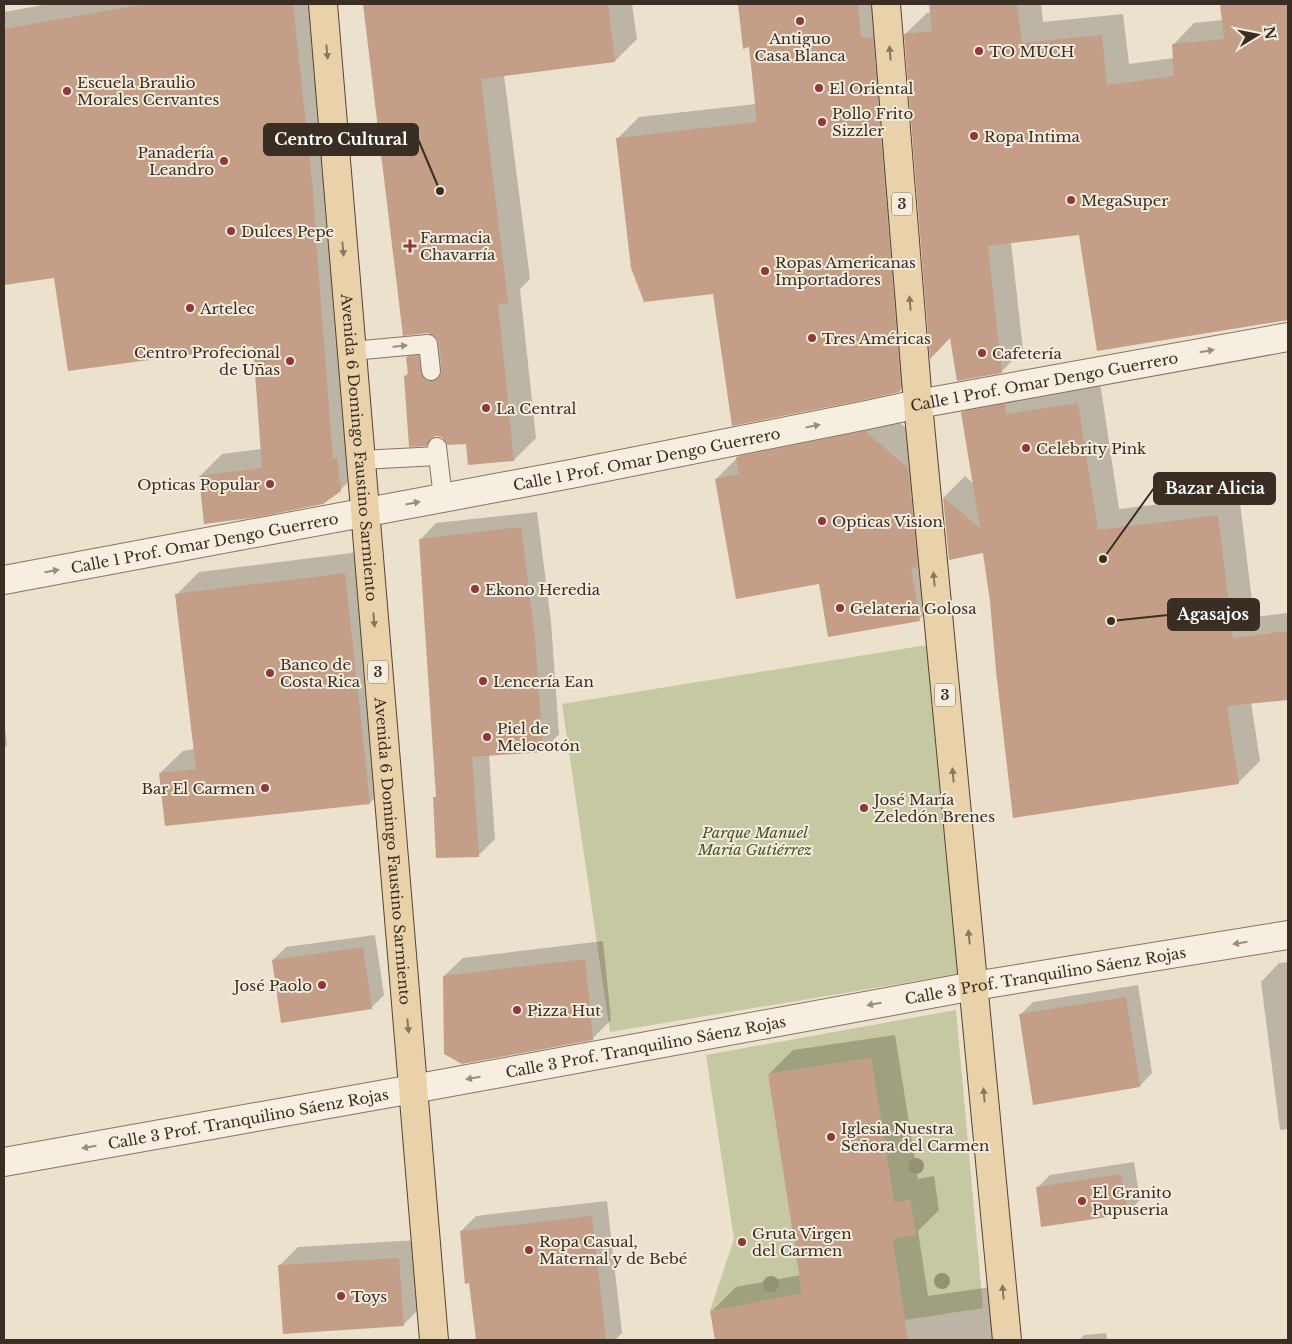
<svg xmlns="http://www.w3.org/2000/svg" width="1292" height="1344" viewBox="0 0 1292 1344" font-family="'Libre Baskerville',serif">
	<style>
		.green { fill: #c6c8a1 }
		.shadow { fill: #0003 }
		.building { fill: #c59e87 }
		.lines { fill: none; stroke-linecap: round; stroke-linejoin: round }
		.service-casing { stroke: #877462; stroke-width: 20 }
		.minor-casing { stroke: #877462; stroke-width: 30 }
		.primary-casing { stroke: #564335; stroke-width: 30 }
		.service { stroke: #f6eee0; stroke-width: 18 }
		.minor { stroke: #f6eee0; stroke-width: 28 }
		.primary { stroke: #e9d2aa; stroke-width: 28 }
		.tree { fill: #939374 }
		.oneway { fill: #887760 }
		.oneway2 { fill: #988e82 }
		.poi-dot { fill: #8f383d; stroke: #f3ebdc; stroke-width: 2 }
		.labels { text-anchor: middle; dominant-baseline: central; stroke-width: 4; stroke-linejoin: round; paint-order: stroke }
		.shield { fill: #f3ebdc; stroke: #71665b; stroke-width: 1 }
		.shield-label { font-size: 14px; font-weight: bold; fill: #392d24 }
		.poi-label { font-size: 15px; fill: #392d24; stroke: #f3ebdc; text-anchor: start }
		.street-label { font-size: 15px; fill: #392d24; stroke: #f3ebdc }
		.park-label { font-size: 15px; font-style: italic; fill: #4b532c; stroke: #f3ebdc }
		.leader { fill: none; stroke: #392d24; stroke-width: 2 }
		.callout-dot { fill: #392d24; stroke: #f3ebdc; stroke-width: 2 }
		.callout { fill: #392d24; stroke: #392d24; stroke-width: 2 }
		.callout-label { font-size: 16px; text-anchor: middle; font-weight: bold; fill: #fff }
	</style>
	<rect width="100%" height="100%" fill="#ebe1cd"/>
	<g class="green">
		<path d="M927,645L964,973L610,1032L562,704Z"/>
		<path d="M956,1010L983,1308L905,1320L892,1239L916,1234L910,1200L894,1203L871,1058L768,1074L809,1337L789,1340H747L743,1305L710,1311L734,1239L706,1055Z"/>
	</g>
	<g class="shadow">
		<path d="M49,4H317L363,468L340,490L200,476L222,454L262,449L254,345L55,276L4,284V12Z"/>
		<path d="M364,4H632L637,39L615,61L504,75L530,279L520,289L536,438L514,460L470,464L467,442L435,435L426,445L405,376L409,372L407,357L431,334L428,332L404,334Z"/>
		<path d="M740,4H881L922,367L898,391L714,293L617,139L639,117L756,104L750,45L744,48Z"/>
		<path d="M931,4H1041L1043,22L1123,14L1129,64L1174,58L1173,45L1194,23L1223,20L1221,4H1288V319L1210,331L1080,234L1011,242L1023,350L1001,372L905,34L927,13L932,12Z"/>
		<path d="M1100,382L1119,509L1239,495L1254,617L1288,613V698L1251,702L1260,761L1238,783L992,601L984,551L950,559L944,497L965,476L974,484L963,412L984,391Z"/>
		<path d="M886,411L929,447L940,598L919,619L820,583L716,479L758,437Z"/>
		<path d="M537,512L551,622L559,734L543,751L489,755L495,839L479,855L437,857L435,798L437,795L420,540L436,523Z"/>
		<path d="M367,551L392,780L370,803L160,773L183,751L195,749L176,595L199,572Z"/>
		<path d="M4,720L7,745L4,748Z"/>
		<path d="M375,935L384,995L371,1008L273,960L286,947Z"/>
		<path d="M603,941L611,1020L592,1039L444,976L463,958Z"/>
		<path d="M1288,962V1129L1280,1130L1261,982L1279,963Z"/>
		<path d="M1138,985L1152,1073L1140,1086L1020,1015L1033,1002Z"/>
		<path d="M895,1035L918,1179L934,1176L939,1210L918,1231L928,1296L1005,1285L1013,1340H716L712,1311L736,1287L801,1275L769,1074L793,1050Z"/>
		<path d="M1134,1162L1140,1200L1127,1213L1037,1188L1050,1175Z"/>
		<path d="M607,1201L622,1333L615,1340H477L470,1282L461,1231L476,1216Z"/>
		<path d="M418,1240L422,1306L403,1325L279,1266L298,1247Z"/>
		<path d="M1106,1333L1107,1340H1079L1084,1335Z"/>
	</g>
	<g class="building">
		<path d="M145,4H293L313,191L316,240L333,459L337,458L341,491L323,504L258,517L204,524L199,476L262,468L253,346L68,371L54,278L4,285V29Z"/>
		<path d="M363,4H608L615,62L481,79L508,303L498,304L514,461L468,465L466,444L447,445L442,437L436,436L430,439L427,446L409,447L404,376L408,375L406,357L419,356L421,373L423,378L427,381H433L438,379L441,375L442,370L439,343L436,337L428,333L403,336Z"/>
		<path d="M738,4H858L861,38L873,37L901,390L899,392L864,400L732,426L713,294L644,302L631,268L616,138L757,122L749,47L743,49Z"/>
		<path d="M929,4H1017L1022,43L1102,35L1107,85L1174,76L1172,44L1224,39L1220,4H1288V320L1097,351L1079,235L988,246L1002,373L957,381L950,338L930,359L904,34L932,31Z"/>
		<path d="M1078,403L1098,530L1218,515L1233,638L1288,631V700L1227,706L1239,784L1013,818L996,671L990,601L983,553L949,560L943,497L980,528L961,412L1005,404L1006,414Z"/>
		<path d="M865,431L908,468L918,567L911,568L920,621L828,637L819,584L736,599L715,479L739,474L736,457Z"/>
		<path d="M521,527L535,639L543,752L472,757L479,857L436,858L433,797H436L419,539Z"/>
		<path d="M345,573L370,804L165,826L159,773L196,769L175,594Z"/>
		<path d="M363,947L372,1009L281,1023L272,960Z"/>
		<path d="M585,959L593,1040L462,1064L444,1054L443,976Z"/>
		<path d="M1126,997L1140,1087L1033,1105L1019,1014Z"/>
		<path d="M871,1058L894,1203L910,1200L916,1235L892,1239L908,1340H715L710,1311L802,1293L768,1074Z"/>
		<path d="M1121,1174L1128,1214L1041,1227L1036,1187Z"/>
		<path d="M592,1216L606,1340H476L469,1283L465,1284L460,1231Z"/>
		<path d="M399,1258L404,1326L283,1334L278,1265Z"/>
	</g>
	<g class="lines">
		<g class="service-casing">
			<g id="service">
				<path d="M352,351L428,344L431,371"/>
				<path d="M437,447L443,498"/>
				<path d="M361,460L438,456"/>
			</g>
		</g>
		<g class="minor-casing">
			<g id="minor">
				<path id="s1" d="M4,580L576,473L867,415L918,404L1288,337"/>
				<path id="s2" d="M4,1162L413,1089L974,986L1288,935"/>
			</g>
		</g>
		<g class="primary-casing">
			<g id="primary">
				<path id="s3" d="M323,4L434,1340"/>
				<path d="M886,4L918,404L1007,1340"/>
			</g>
		</g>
		<use href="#service" class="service"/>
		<use href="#minor" class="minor"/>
		<use href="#primary" class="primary"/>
	</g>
	<g class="tree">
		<circle cx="916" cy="1166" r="8"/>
		<circle cx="942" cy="1281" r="8"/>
		<circle cx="771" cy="1284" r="8"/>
	</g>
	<defs><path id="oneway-solid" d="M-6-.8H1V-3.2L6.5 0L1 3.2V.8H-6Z" transform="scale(1.25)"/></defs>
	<g class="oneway">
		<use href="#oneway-solid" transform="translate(327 52) rotate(85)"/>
		<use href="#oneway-solid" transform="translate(890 53) rotate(-95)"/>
		<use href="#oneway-solid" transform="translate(343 249) rotate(85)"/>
		<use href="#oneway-solid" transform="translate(910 303) rotate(-95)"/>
		<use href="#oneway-solid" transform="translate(934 579) rotate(-95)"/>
		<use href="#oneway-solid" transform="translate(374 620) rotate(85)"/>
		<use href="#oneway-solid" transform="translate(953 775) rotate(-95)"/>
		<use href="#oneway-solid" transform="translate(969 937) rotate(-96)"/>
		<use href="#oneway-solid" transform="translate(408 1026) rotate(85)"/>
		<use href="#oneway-solid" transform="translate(984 1095) rotate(-95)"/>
		<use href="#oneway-solid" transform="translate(1003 1292) rotate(-95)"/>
	</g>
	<g class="oneway2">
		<use href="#oneway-solid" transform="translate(400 346) rotate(-5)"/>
		<use href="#oneway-solid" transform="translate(1207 351) rotate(-10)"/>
		<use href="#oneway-solid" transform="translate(813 426) rotate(-11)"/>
		<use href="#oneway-solid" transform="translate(413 503) rotate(-11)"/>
		<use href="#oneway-solid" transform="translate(52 571) rotate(-10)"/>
		<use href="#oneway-solid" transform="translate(1240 943) rotate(171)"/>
		<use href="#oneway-solid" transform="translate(874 1004) rotate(170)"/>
		<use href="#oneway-solid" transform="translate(473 1078) rotate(170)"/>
		<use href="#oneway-solid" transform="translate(89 1147) rotate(170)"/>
	</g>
	<g class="poi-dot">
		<circle cx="800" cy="21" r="5"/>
		<circle cx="979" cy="51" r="5"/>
		<circle cx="819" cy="88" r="5"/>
		<circle cx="67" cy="91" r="5"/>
		<circle cx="822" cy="122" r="5"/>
		<circle cx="974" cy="136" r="5"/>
		<circle cx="224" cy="161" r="5"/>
		<circle cx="1071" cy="200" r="5"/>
		<circle cx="231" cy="231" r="5"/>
		<path d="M407.5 238.5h5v5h5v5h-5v5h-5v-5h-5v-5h5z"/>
		<circle cx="765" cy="271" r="5"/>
		<circle cx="190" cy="308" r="5"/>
		<circle cx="812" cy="338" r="5"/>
		<circle cx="982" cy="353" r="5"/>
		<circle cx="290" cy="361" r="5"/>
		<circle cx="486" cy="408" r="5"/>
		<circle cx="1026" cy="448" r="5"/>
		<circle cx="270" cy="484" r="5"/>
		<circle cx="822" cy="521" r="5"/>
		<circle cx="475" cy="589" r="5"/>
		<circle cx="840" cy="608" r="5"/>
		<circle cx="270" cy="673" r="5"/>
		<circle cx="483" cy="681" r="5"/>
		<circle cx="487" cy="737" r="5"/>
		<circle cx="265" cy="788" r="5"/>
		<circle cx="864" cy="808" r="5"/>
		<circle cx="322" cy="985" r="5"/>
		<circle cx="517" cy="1010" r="5"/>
		<circle cx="831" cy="1137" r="5"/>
		<circle cx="1082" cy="1201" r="5"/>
		<circle cx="742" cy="1242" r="5"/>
		<circle cx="529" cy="1250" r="5"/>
		<circle cx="341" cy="1296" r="5"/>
	</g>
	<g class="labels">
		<g class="shield">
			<rect x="892" y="192.5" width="20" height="23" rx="4"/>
			<rect x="368" y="660.5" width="20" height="23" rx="4"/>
			<rect x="935" y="683.5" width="20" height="23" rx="4"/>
		</g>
		<g class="shield-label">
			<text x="902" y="204">3</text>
			<text x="378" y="672">3</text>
			<text x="945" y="695">3</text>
		</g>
		<g class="poi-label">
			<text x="800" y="38" text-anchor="middle">Antiguo<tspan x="800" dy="17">Casa Blanca</tspan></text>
			<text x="989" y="51">TO MUCH</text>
			<text x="77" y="82">Escuela Braulio<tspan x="77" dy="17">Morales Cervantes</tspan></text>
			<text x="829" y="88">El Oriental</text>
			<text x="832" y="113">Pollo Frito<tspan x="832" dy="17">Sizzler</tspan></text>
			<text x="984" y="136">Ropa Intima</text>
			<text x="214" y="152" text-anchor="end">Panadería<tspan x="214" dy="17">Leandro</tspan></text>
			<text x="1081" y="200">MegaSuper</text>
			<text x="241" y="231">Dulces Pepe</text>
			<text x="420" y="237">Farmacia<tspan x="420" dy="17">Chavarría</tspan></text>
			<text x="775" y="262">Ropas Americanas<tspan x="775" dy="17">Importadores</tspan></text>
			<text x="200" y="308">Artelec</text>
			<text x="822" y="338">Tres Américas</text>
			<text x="280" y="352" text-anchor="end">Centro Profecional<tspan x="280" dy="17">de Uñas</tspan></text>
			<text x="992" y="353">Cafetería</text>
			<text x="496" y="408">La Central</text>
			<text x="1036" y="448">Celebrity Pink</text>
			<text x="260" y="484" text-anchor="end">Opticas Popular</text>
			<text x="832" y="521">Opticas Vision</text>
			<text x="485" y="589">Ekono Heredia</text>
			<text x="850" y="608">Gelateria Golosa</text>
			<text x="280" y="664">Banco de<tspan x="280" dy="17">Costa Rica</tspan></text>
			<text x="493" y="681">Lencería Ean</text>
			<text x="497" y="728">Piel de<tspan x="497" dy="17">Melocotón</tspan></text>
			<text x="255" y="788" text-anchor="end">Bar El Carmen</text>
			<text x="874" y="799">José María<tspan x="874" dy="17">Zeledón Brenes</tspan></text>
			<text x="312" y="985" text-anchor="end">José Paolo</text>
			<text x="527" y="1010">Pizza Hut</text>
			<text x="841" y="1128">Iglesia Nuestra<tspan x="841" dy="17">Señora del Carmen</tspan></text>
			<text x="1092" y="1192">El Granito<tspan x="1092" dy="17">Pupuseria</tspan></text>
			<text x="752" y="1233">Gruta Virgen<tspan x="752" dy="17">del Carmen</tspan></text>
			<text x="539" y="1241">Ropa Casual,<tspan x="539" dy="17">Maternal y de Bebé</tspan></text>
			<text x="351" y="1296">Toys</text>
		</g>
		<g class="street-label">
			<text stroke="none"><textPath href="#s1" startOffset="1059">Calle 1 Prof. Omar Dengo Guerrero</textPath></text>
			<text stroke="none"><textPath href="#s3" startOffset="445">Avenida 6 Domingo Faustino Sarmiento</textPath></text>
			<text stroke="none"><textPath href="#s1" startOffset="654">Calle 1 Prof. Omar Dengo Guerrero</textPath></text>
			<text stroke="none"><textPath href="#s1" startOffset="204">Calle 1 Prof. Omar Dengo Guerrero</textPath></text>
			<text stroke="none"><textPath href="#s3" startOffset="850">Avenida 6 Domingo Faustino Sarmiento</textPath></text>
			<text stroke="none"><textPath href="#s2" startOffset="1058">Calle 3 Prof. Tranquilino Sáenz Rojas</textPath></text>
			<text stroke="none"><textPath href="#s2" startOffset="652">Calle 3 Prof. Tranquilino Sáenz Rojas</textPath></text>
			<text stroke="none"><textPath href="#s2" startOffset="248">Calle 3 Prof. Tranquilino Sáenz Rojas</textPath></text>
		</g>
		<g class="park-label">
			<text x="755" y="832">Parque Manuel<tspan x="755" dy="17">María Gutiérrez</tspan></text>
		</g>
	</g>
	<path class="leader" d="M440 191L418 139M1103 559L1154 488M1111 621L1168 615"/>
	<g class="callout-dot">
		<circle cx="440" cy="191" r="5"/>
		<circle cx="1103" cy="559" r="5"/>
		<circle cx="1111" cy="621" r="5"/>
	</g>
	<g class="callout">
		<rect x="264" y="124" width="154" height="31" rx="5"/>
		<rect x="1154" y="473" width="121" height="31" rx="5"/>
		<rect x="1168" y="599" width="91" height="31" rx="5"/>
	</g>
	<g class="callout-label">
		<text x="341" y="145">Centro Cultural</text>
		<text x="1215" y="494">Bazar Alicia</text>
		<text x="1213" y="620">Agasajos</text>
	</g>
	<rect width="1292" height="1344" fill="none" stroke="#392d24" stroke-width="10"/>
	<g transform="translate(1257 35) rotate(80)" stroke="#f3ebdc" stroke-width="4" paint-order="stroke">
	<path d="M0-4L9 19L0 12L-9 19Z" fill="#392d24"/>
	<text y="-8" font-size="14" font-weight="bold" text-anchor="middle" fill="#392d24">N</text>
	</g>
</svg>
